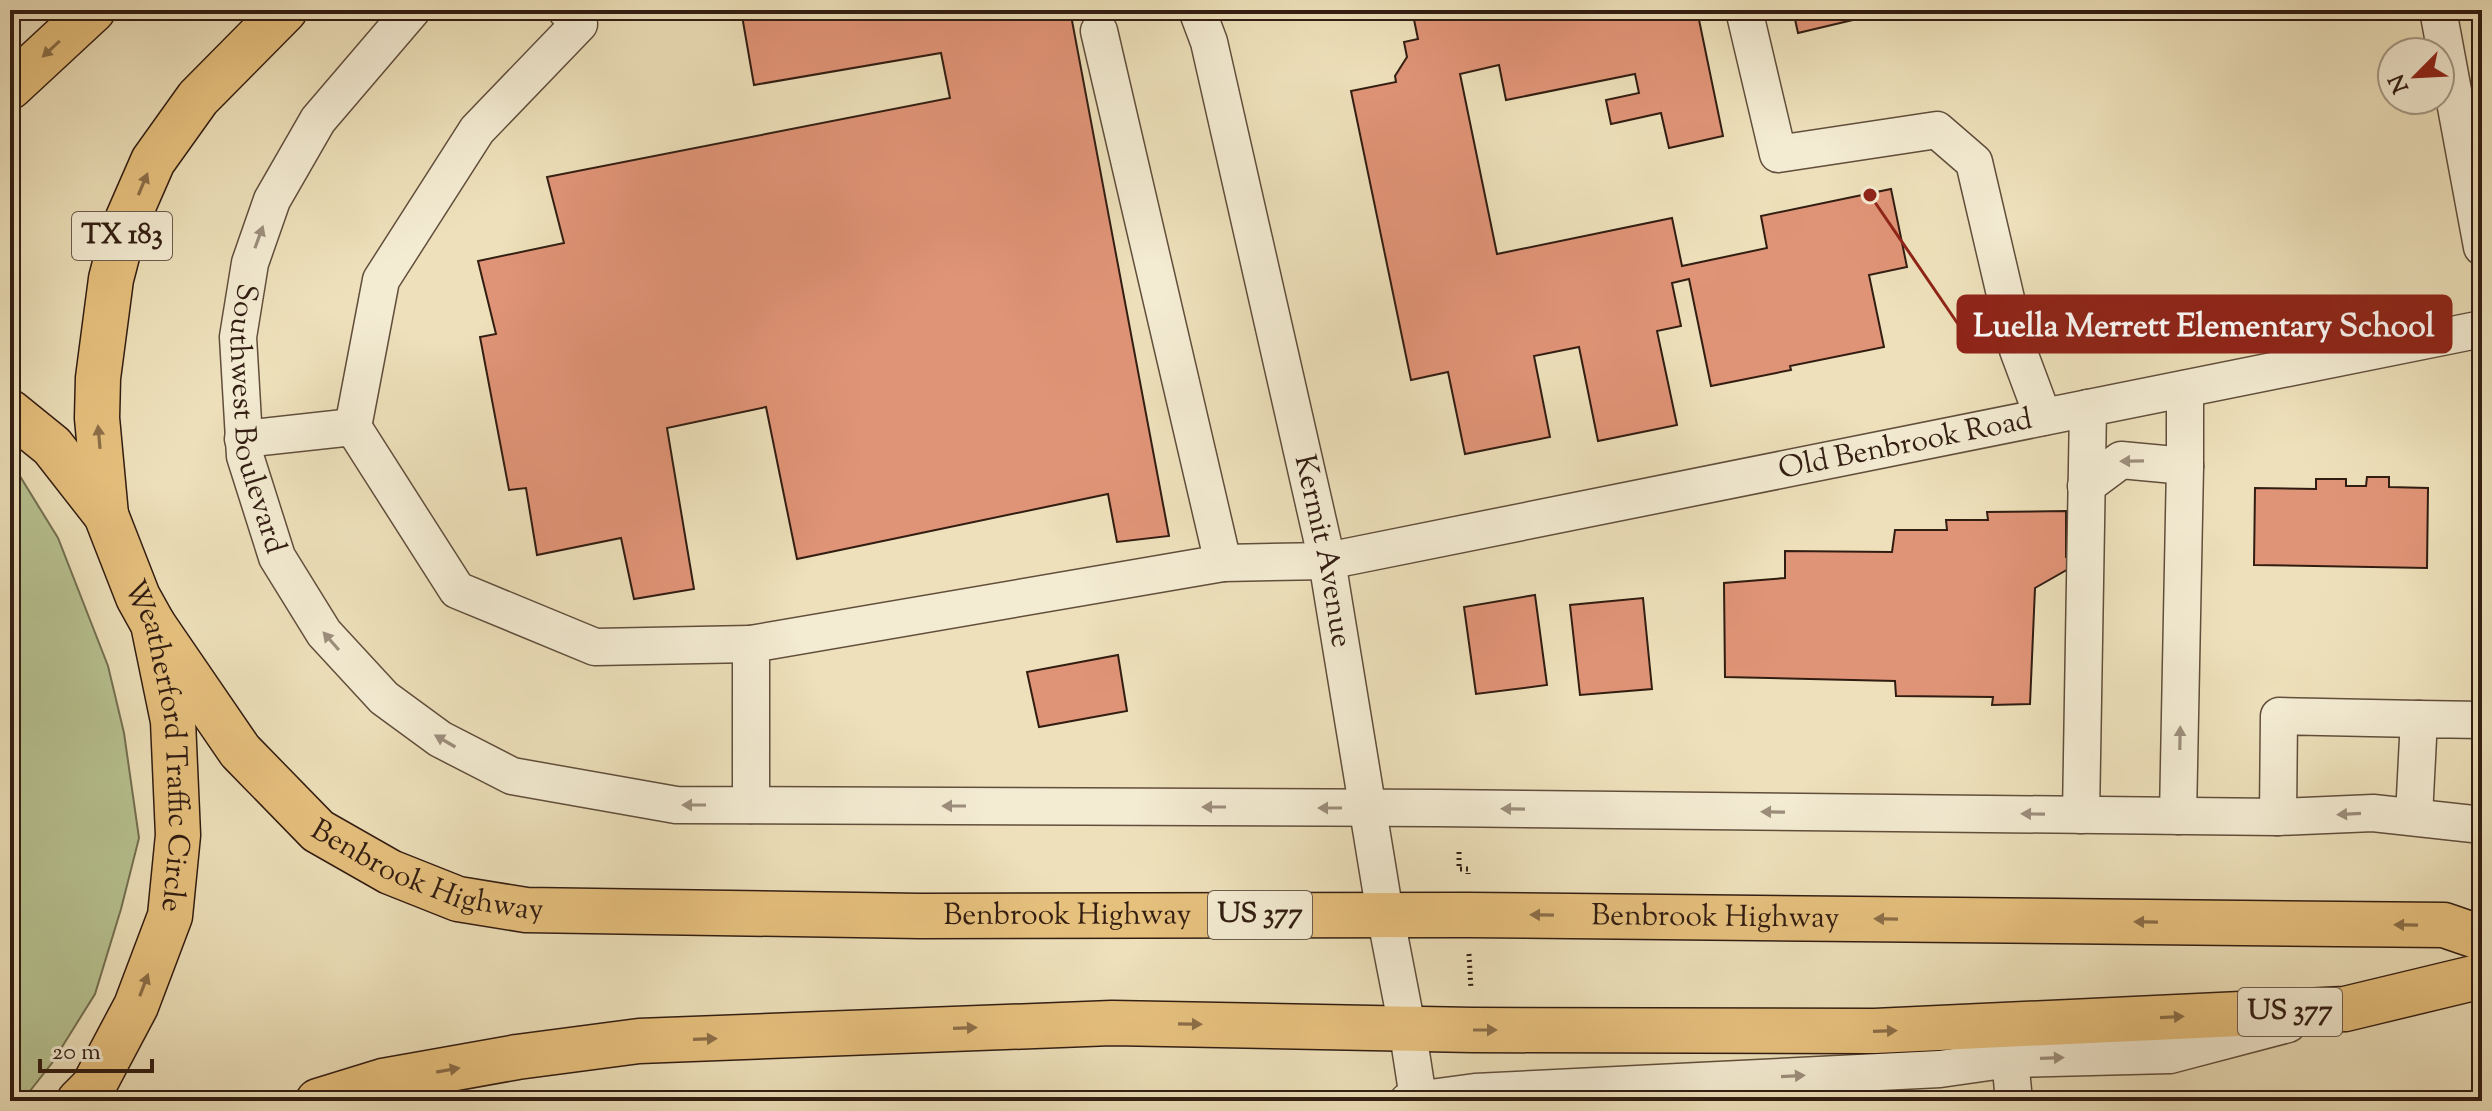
<svg xmlns="http://www.w3.org/2000/svg" width="2492" height="1111" viewBox="0 0 2492 1111" font-family="'Sorts Mill Goudy',serif">
	<style>
		.green { fill: #b7c291; stroke: #747052; stroke-width: 2 }
		.building { fill: #e09477; stroke: #321d12; stroke-width: 2 }
		.lines { fill: none; stroke-linecap: round; stroke-linejoin: round }
		.minor-casing { stroke: #614e3c; stroke-width: 39 }
		.major-casing { stroke: #321d12; stroke-width: 47 }
		.path { stroke: #321d12; stroke-width: 5; stroke-dasharray: 2 4; stroke-linecap: butt }
		.minor { stroke: #f3ebd2; stroke-width: 36 }
		.major { stroke: #e6c07d; stroke-width: 44 }
		.oneway { fill: #8c6e48 }
		.oneway2 { fill: #9c8e7c }
		.labels { text-anchor: middle; dominant-baseline: central; stroke-width: 8; stroke-linejoin: round; paint-order: stroke }
		.shield { fill: #f3ebd2; stroke: #6c5b4c; stroke-width: 2 }
		.shield-label { font-size: 28px; font-weight: bold; fill: #321d12 }
		.street-label { font-size: 30px; fill: #321d12; stroke: #f3ebd2 }
		.leader { fill: none; stroke: #8f2418; stroke-width: 3 }
		.callout-dot { fill: #8f2418; stroke: #f3ebd2; stroke-width: 3 }
		.callout { fill: #8f2418; stroke: #8f2418; stroke-width: 3 }
		.callout-label { font-size: 32px; text-anchor: middle; font-weight: bold; fill: #fff }
	</style>
	<rect width="100%" height="100%" fill="#ede0ba"/>
	<filter id="stains"><feTurbulence type="fractalNoise" baseFrequency=".0025" numOctaves="4"/><feColorMatrix values="0 0 0 0 .2 0 0 0 0 .09 0 0 0 0 .02 0 0 0 .5 -.17"/></filter>
	<radialGradient id="worn" r=".72"><stop offset=".6" stop-color="#630" stop-opacity="0"/><stop offset="1" stop-color="#630" stop-opacity=".3"/></radialGradient>
	<path class="green" d="M10,466L18,473L58,538L108,666L124,733L139,838L121,909L95,994L52,1063L22,1101H10Z"/>
	<g class="building">
		<path d="M741,10H1070L1169,536L1117,542L1108,494L797,559L766,407L667,428L694,589L634,599L621,538L537,555L526,488L509,490L480,337L496,334L478,261L564,243L547,177L950,98L941,53L754,85Z"/>
		<path d="M1412,10H1697L1723,136L1669,148L1661,113L1611,124L1606,100L1639,93L1635,74L1506,100L1499,65L1460,74L1497,254L1672,218L1682,266L1767,248L1761,216L1891,189L1907,267L1869,275L1884,347L1790,366L1791,370L1711,386L1689,279L1672,283L1681,326L1657,331L1677,425L1598,441L1579,347L1534,356L1550,437L1465,454L1448,372L1411,380L1351,91L1396,82L1395,76L1407,57L1404,42L1418,39Z"/>
		<path d="M1793,10H1895L1798,33Z"/>
		<path d="M2367,477H2389V487L2428,488L2427,568L2254,565L2255,488L2316,489V479H2346V486H2366Z"/>
		<path d="M2066,511V557H2080L2077,564L2035,588L2030,704L1992,705L1993,697L1896,696L1895,681L1725,677L1724,583L1785,578V551L1892,552L1895,530H1947L1946,520H1988L1987,512Z"/>
		<path d="M1535,595L1547,685L1476,694L1464,607Z"/>
		<path d="M1643,598L1652,689L1580,695L1570,605Z"/>
		<path d="M1118,655L1127,711L1039,727L1027,672Z"/>
	</g>
	<g class="lines">
		<g class="minor-casing">
			<g id="minor">
				<path id="s1" d="M412,10L318,120L272,200L250,263L238,337L245,456L277,557L324,633L384,698L440,739L512,776L676,805L1437,808L2278,817L2373,813L2482,825"/>
				<path id="s2" d="M1197,10L1209,42L1327,561L1385,914L1407,1027L1418,1098"/>
				<path d="M1744,10L1778,154L1937,130L1974,162L2018,350L2043,417"/>
				<path d="M2438,10L2482,247"/>
				<path d="M353,427L381,280L477,130L579,24L566,10"/>
				<path d="M243,439L353,427L457,590L595,647L751,644"/>
				<path d="M2086,486L2121,460L2185,466"/>
				<path id="s3" d="M1223,563L1327,561L2482,329"/>
				<path d="M751,805V644L1223,563L1099,31"/>
				<path d="M2081,815L2088,408"/>
				<path d="M2178,816L2185,466V389"/>
				<path d="M2414,816L2419,719L2482,720"/>
				<path d="M2278,817L2279,716L2419,719"/>
				<path d="M2010,1059L2014,1101"/>
				<path d="M1408,1101L1475,1092L1940,1069L2010,1059L2170,1055L2288,1024"/>
			</g>
		</g>
		<g class="major-casing">
			<g id="major">
				<path d="M10,87L93,10"/>
				<path id="s4" d="M10,412L52,446L106,515L138,597L153,624L173,721L178,835L170,916L136,1006L93,1087L79,1101"/>
				<path d="M106,515L97,418L98,378L111,279L125,225L153,161L198,98L285,10"/>
				<path id="s5" d="M153,624L240,751L318,831L390,872L458,899L526,910L920,916L1468,915L2444,925L2482,938"/>
				<path d="M318,1101L383,1081L517,1057L639,1041L1112,1023L1473,1030L1875,1031L2345,1009L2482,976"/>
			</g>
		</g>
		<g class="path">
			<path d="M1459,852V869H1468V874"/>
			<path d="M1469,954L1471,989"/>
		</g>
		<use href="#minor" class="minor"/>
		<use href="#major" class="major"/>
	</g>
	<defs><path id="oneway-solid" d="M-6-.8H1V-3.2L6.5 0L1 3.2V.8H-6Z" transform="scale(2)"/></defs>
	<g class="oneway">
		<use href="#oneway-solid" transform="translate(51 49) rotate(137)"/>
		<use href="#oneway-solid" transform="translate(143 184) rotate(-67)"/>
		<use href="#oneway-solid" transform="translate(99 437) rotate(-95)"/>
		<use href="#oneway-solid" transform="translate(1542 915) rotate(-179)"/>
		<use href="#oneway-solid" transform="translate(1886 919) rotate(-179)"/>
		<use href="#oneway-solid" transform="translate(2146 922) rotate(-179)"/>
		<use href="#oneway-solid" transform="translate(2406 925) rotate(-179)"/>
		<use href="#oneway-solid" transform="translate(144 985) rotate(-69)"/>
		<use href="#oneway-solid" transform="translate(2172 1017) rotate(-3)"/>
		<use href="#oneway-solid" transform="translate(1190 1024) rotate(1)"/>
		<use href="#oneway-solid" transform="translate(965 1028) rotate(-2)"/>
		<use href="#oneway-solid" transform="translate(1485 1030)"/>
		<use href="#oneway-solid" transform="translate(1885 1031) rotate(-2)"/>
		<use href="#oneway-solid" transform="translate(705 1039) rotate(-2)"/>
		<use href="#oneway-solid" transform="translate(448 1070) rotate(-10)"/>
	</g>
	<g class="oneway2">
		<use href="#oneway-solid" transform="translate(259 237) rotate(-70)"/>
		<use href="#oneway-solid" transform="translate(2132 461) rotate(179)"/>
		<use href="#oneway-solid" transform="translate(331 641) rotate(-131)"/>
		<use href="#oneway-solid" transform="translate(2180 738) rotate(-89)"/>
		<use href="#oneway-solid" transform="translate(445 741) rotate(-150)"/>
		<use href="#oneway-solid" transform="translate(694 805) rotate(-180)"/>
		<use href="#oneway-solid" transform="translate(954 806) rotate(-180)"/>
		<use href="#oneway-solid" transform="translate(1214 807) rotate(-180)"/>
		<use href="#oneway-solid" transform="translate(1330 808) rotate(-180)"/>
		<use href="#oneway-solid" transform="translate(1513 809) rotate(-179)"/>
		<use href="#oneway-solid" transform="translate(1773 812) rotate(-179)"/>
		<use href="#oneway-solid" transform="translate(2033 814) rotate(-179)"/>
		<use href="#oneway-solid" transform="translate(2349 814) rotate(177)"/>
		<use href="#oneway-solid" transform="translate(2052 1058) rotate(-2)"/>
		<use href="#oneway-solid" transform="translate(1793 1076) rotate(-3)"/>
	</g>
	<g class="labels">
		<g class="shield">
			<rect x="72" y="212" width="100" height="48" rx="6"/>
			<rect x="1208" y="891" width="104" height="48" rx="6"/>
			<rect x="2238" y="988" width="104" height="48" rx="6"/>
		</g>
		<g class="shield-label">
			<text x="122" y="236">TX 183</text>
			<text x="1260" y="915">US 377</text>
			<text x="2290" y="1012">US 377</text>
		</g>
		<g class="street-label">
			<text stroke="none"><textPath href="#s1" startOffset="462">Southwest Boulevard</textPath></text>
			<text stroke="none"><textPath href="#s3" startOffset="694">Old Benbrook Road</textPath></text>
			<text stroke="none"><textPath href="#s2" startOffset="556">Kermit Avenue</textPath></text>
			<text stroke="none"><textPath href="#s4" startOffset="382">Weatherford Traffic Circle</textPath></text>
			<text stroke="none"><textPath href="#s5" startOffset="384">Benbrook Highway</textPath></text>
			<text stroke="none"><textPath href="#s5" startOffset="1032">Benbrook Highway</textPath></text>
			<text stroke="none"><textPath href="#s5" startOffset="1680">Benbrook Highway</textPath></text>
		</g>
	</g>
	<path class="leader" d="M1870 195L1958 324"/>
	<circle class="callout-dot" cx="1870" cy="195" r="8"/>
	<rect class="callout" x="1958" y="296" width="493" height="56" rx="8"/>
	<g class="callout-label">
		<text x="2204" y="336">Luella Merrett Elementary School</text>
	</g>
	<rect width="2492" height="1111" fill="none" stroke="#ede0ba" stroke-width="40"/>
	<rect x="12" y="12" width="2468" height="1087" fill="none" stroke="#321d12" stroke-width="4"/>
	<rect x="20" y="20" width="2452" height="1071" fill="none" stroke="#321d12" stroke-width="2"/>
	<g transform="translate(2416 76) rotate(246)"><circle r="38" fill="#f3ebd2" stroke="#a69985" stroke-width="2"/>
	<path d="M0-6L14 30L0 20L-14 30Z" fill="#8f2418"/>
	<text y="-12" font-size="22" font-weight="bold" text-anchor="middle" fill="#321d12">N</text>
	</g>
	<path d="M40 1059v12h112v-12" fill="none" stroke="#321d12" stroke-width="4"/>
	<text x="52" y="1059" font-size="24" fill="#321d12" stroke="#f3ebd2" stroke-width="6" paint-order="stroke">20 m</text>
	<rect width="100%" height="100%" filter="url(#stains)"/>
	<rect width="100%" height="100%" fill="url(#worn)"/>
</svg>
